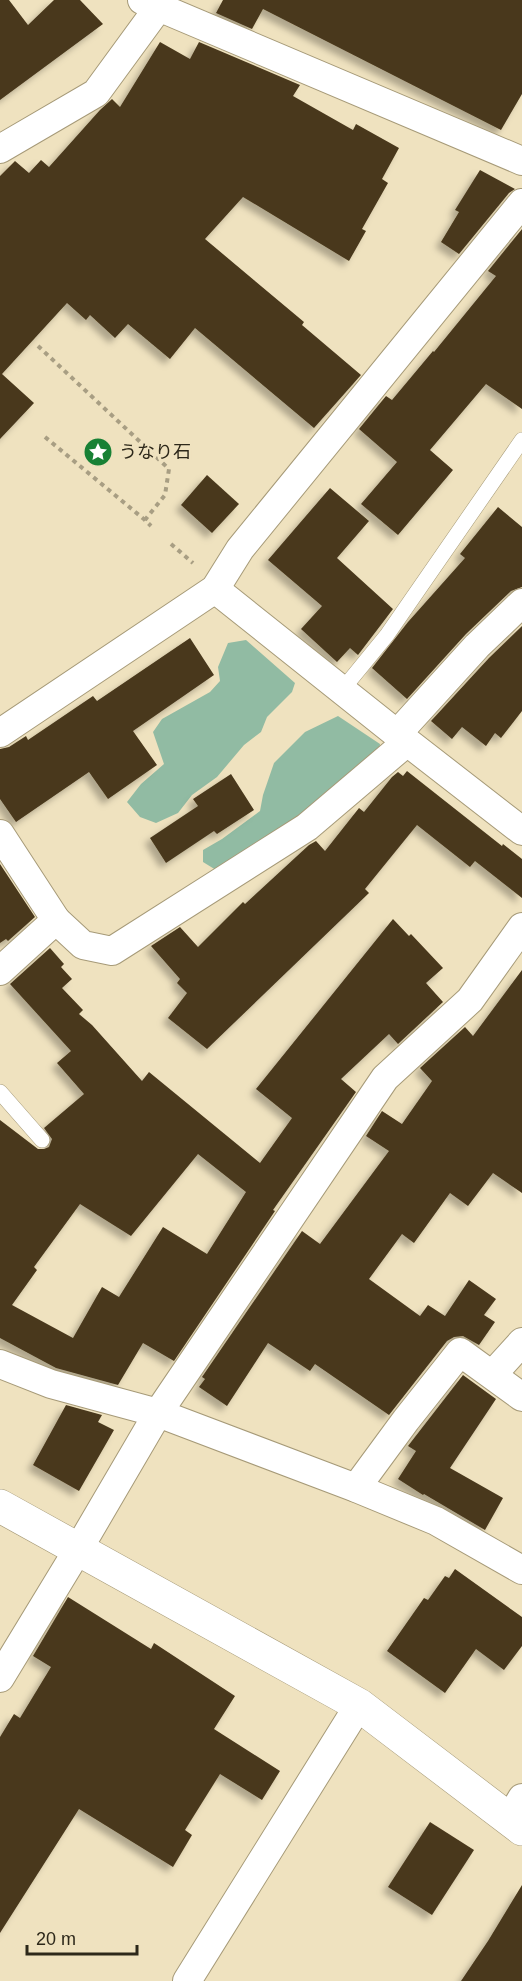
<svg xmlns="http://www.w3.org/2000/svg" width="522" height="1981" viewBox="0 0 522 1981" font-family="Arial,'Noto Sans JP',sans-serif">
	<style>
		.forest { fill: #91bba3 }
		.building { fill: #49381c; fill-rule: evenodd; filter: url(#shadow) }
		.lines { fill: none; stroke-linecap: round; stroke-linejoin: round }
		.lane-casing { stroke: #a69a78; stroke-width: 16 }
		.street-casing { stroke: #a69a78; stroke-width: 30 }
		.secondary-casing { stroke: #a69a78; stroke-width: 34 }
		.path { stroke: #a89e83; stroke-width: 4; stroke-dasharray: 4.5 4.5; stroke-linecap: butt }
		.lane { stroke: #fff; stroke-width: 15 }
		.street { stroke: #fff; stroke-width: 28 }
		.secondary { stroke: #fff; stroke-width: 33 }
		.labels { text-anchor: middle; dominant-baseline: central; stroke-width: 6; stroke-linejoin: round; paint-order: stroke }
		.poi-label { font-size: 18px; fill: #2d281a; stroke: #efe2bf; text-anchor: start }
	</style>
	<defs>
		<filter id="shadow"><feDropShadow dx="-5.5" dy="5.5" stdDeviation="3" flood-color="#0004"/></filter>
	</defs>
	<rect width="100%" height="100%" fill="#efe2bf"/>
	<g class="forest">
		<path d="M246,640L295,683L292,692L267,717L261,732L244,745L217,777L192,795L178,813L156,823L140,817L127,802L141,784L164,764L153,732L162,719L210,692L220,681L218,667L228,643Z"/>
		<path d="M338,716L380,744L379,751L298,821L216,870L203,862V850L222,839L260,811L263,795L274,763L305,732Z"/>
	</g>
	<g class="building">
		<path d="M0,0H9L28,25L54,0H80L103,24L0,100Z"/>
		<path d="M223,0H522V94L501,130L263,9L252,29L216,13Z"/>
		<path d="M160,42L190,59L199,42L300,85L293,96L353,130L356,124L399,148L382,179L388,183L362,229L366,231L349,261L243,197L205,239L304,322L302,325L361,375L314,428L195,328L170,359L128,324L115,338L90,315L86,320L67,303L2,374L34,403L0,439V176L15,161L29,173L41,160L49,167L100,110L112,99L120,107Z"/>
		<path d="M480,170L515,189L509,193L459,254L441,242L459,212L455,210Z"/>
		<path d="M522,229V409L486,384L430,450L453,470L398,535L361,504L397,462L359,429L386,396L392,400L433,351L434,352L496,276L488,271Z"/>
		<path d="M207,475L239,504L212,533L181,505Z"/>
		<path d="M330,488L369,521L337,558L393,609L358,655L350,648L337,662L301,629L322,606L268,560Z"/>
		<path d="M498,507L522,527V587L511,591L466,634L407,699L372,668L408,622L465,558L460,554Z"/>
		<path d="M522,626V711L501,738L495,733L486,746L462,727L452,739L431,721L489,658Z"/>
		<path d="M190,638L214,675L133,731L157,765L108,799L89,772L16,822L0,799V749L9,747L26,736L28,740L93,696L97,701Z"/>
		<path d="M407,771L502,846L503,844L522,859V898L475,861L470,867L417,825L365,889L369,893L207,1049L168,1018L187,993L177,983L180,979L151,946L180,927L198,947L243,902L245,904L309,845L316,841L325,851L359,808L364,812L392,777L398,772L403,776Z"/>
		<path d="M231,774L254,810L217,834L214,831L166,863L150,838L198,806L193,799Z"/>
		<path d="M0,864L35,917L8,941L6,939L0,943Z"/>
		<path d="M393,919L409,936L411,934L443,968L426,983L443,1002L398,1044L389,1034L341,1079L356,1092L273,1210L275,1211L174,1361L143,1343L118,1385L56,1368L0,1338V1120L38,1149H44L49,1147L52,1139L44,1128L84,1094L57,1063L71,1051L10,984L50,948L64,964L61,967L72,979L62,988L83,1010L79,1014L92,1025L142,1081L149,1072L260,1163L292,1118L256,1089ZM198,1154L246,1192L207,1254L163,1227L119,1297L102,1287L73,1338L12,1305L37,1270L34,1267L80,1204L131,1236Z"/>
		<path d="M522,970V1193L493,1173L468,1206L450,1193L414,1243L402,1234L369,1279L420,1316L428,1305L445,1316L469,1280L496,1299L484,1315L495,1322L479,1345L463,1336L454,1337L447,1341L389,1415L315,1364L310,1371L268,1343L227,1406L199,1387L205,1379L202,1377L302,1231L320,1244L389,1151L366,1136L382,1111L402,1124L432,1081L420,1068L465,1027L473,1036Z"/>
		<path d="M463,1375L496,1399L450,1468L503,1498L485,1530L424,1494L423,1495L398,1479L416,1451L408,1446Z"/>
		<path d="M66,1405L102,1415L98,1422L114,1430L79,1491L33,1465Z"/>
		<path d="M455,1569L522,1617V1646L504,1670L476,1649L445,1693L387,1651L424,1598L428,1600L445,1576L449,1578Z"/>
		<path d="M68,1597L151,1649L154,1643L235,1696L214,1729L280,1771L262,1800L220,1774L185,1830L192,1835L173,1867L79,1809L0,1933V1737L14,1714L20,1718L51,1667L33,1656Z"/>
		<path d="M430,1822L474,1850L432,1915L388,1887Z"/>
		<path d="M522,1885V1981H461L488,1941Z"/>
	</g>
	<g class="lines">
		<g class="lane-casing">
			<g id="lane">
				<path d="M342,690L387,635L522,440"/>
				<path d="M0,1092L42,1140"/>
			</g>
		</g>
		<g class="street-casing">
			<g id="street">
				<path d="M142,0L522,161"/>
				<path d="M0,149L96,93L164,0"/>
				<path d="M215,589L397,734L522,831"/>
				<path d="M0,733L215,589L240,549L522,203"/>
				<path d="M397,734L477,646L522,603"/>
				<path d="M0,834L56,920"/>
				<path d="M0,971L56,920L83,945L112,951L307,827L407,742"/>
				<path d="M0,1364L51,1384L158,1413L356,1488L436,1521L522,1570"/>
				<path d="M493,1374L522,1342"/>
				<path d="M356,1488L406,1420L460,1352L522,1397"/>
				<path d="M0,1678L79,1548L158,1413L385,1078L470,1000L522,927"/>
				<path d="M509,1820L522,1798"/>
				<path d="M187,1981L359,1705"/>
			</g>
		</g>
		<g class="secondary-casing">
			<path id="secondary" d="M0,1506L359,1705L522,1829"/>
		</g>
		<g class="path">
			<path d="M38,346L169,469L165,495L145,520L151,526"/>
			<path d="M45,437L145,520"/>
			<path d="M171,544L193,563"/>
		</g>
		<use href="#lane" class="lane"/>
		<use href="#street" class="street"/>
		<use href="#secondary" class="secondary"/>
	</g>
	<defs>
		<g id="sight-disc" transform="scale(1.5)"><circle r="9.5" fill="#188135" stroke="#efe2bf"/><path d="M0-6L1.8-2.2L6-1.7L2.9 1.2L3.7 5.4L0 3.3L-3.7 5.4L-2.9 1.2L-6-1.7L-1.8-2.2Z" fill="#fff"/></g>
	</defs>
	<g fill-rule="evenodd">
		<use href="#sight-disc" x="98" y="452"/>
	</g>
	<g class="labels">
		<g class="poi-label">
			<text x="119" y="452">うなり石</text>
		</g>
	</g>
	<path d="M27 1945v9h110v-9" fill="none" stroke="#2d281a" stroke-width="3"/>
	<text x="36" y="1945" font-size="18" fill="#2d281a" stroke="#efe2bf" stroke-width="4.5" paint-order="stroke">20 m</text>
</svg>
